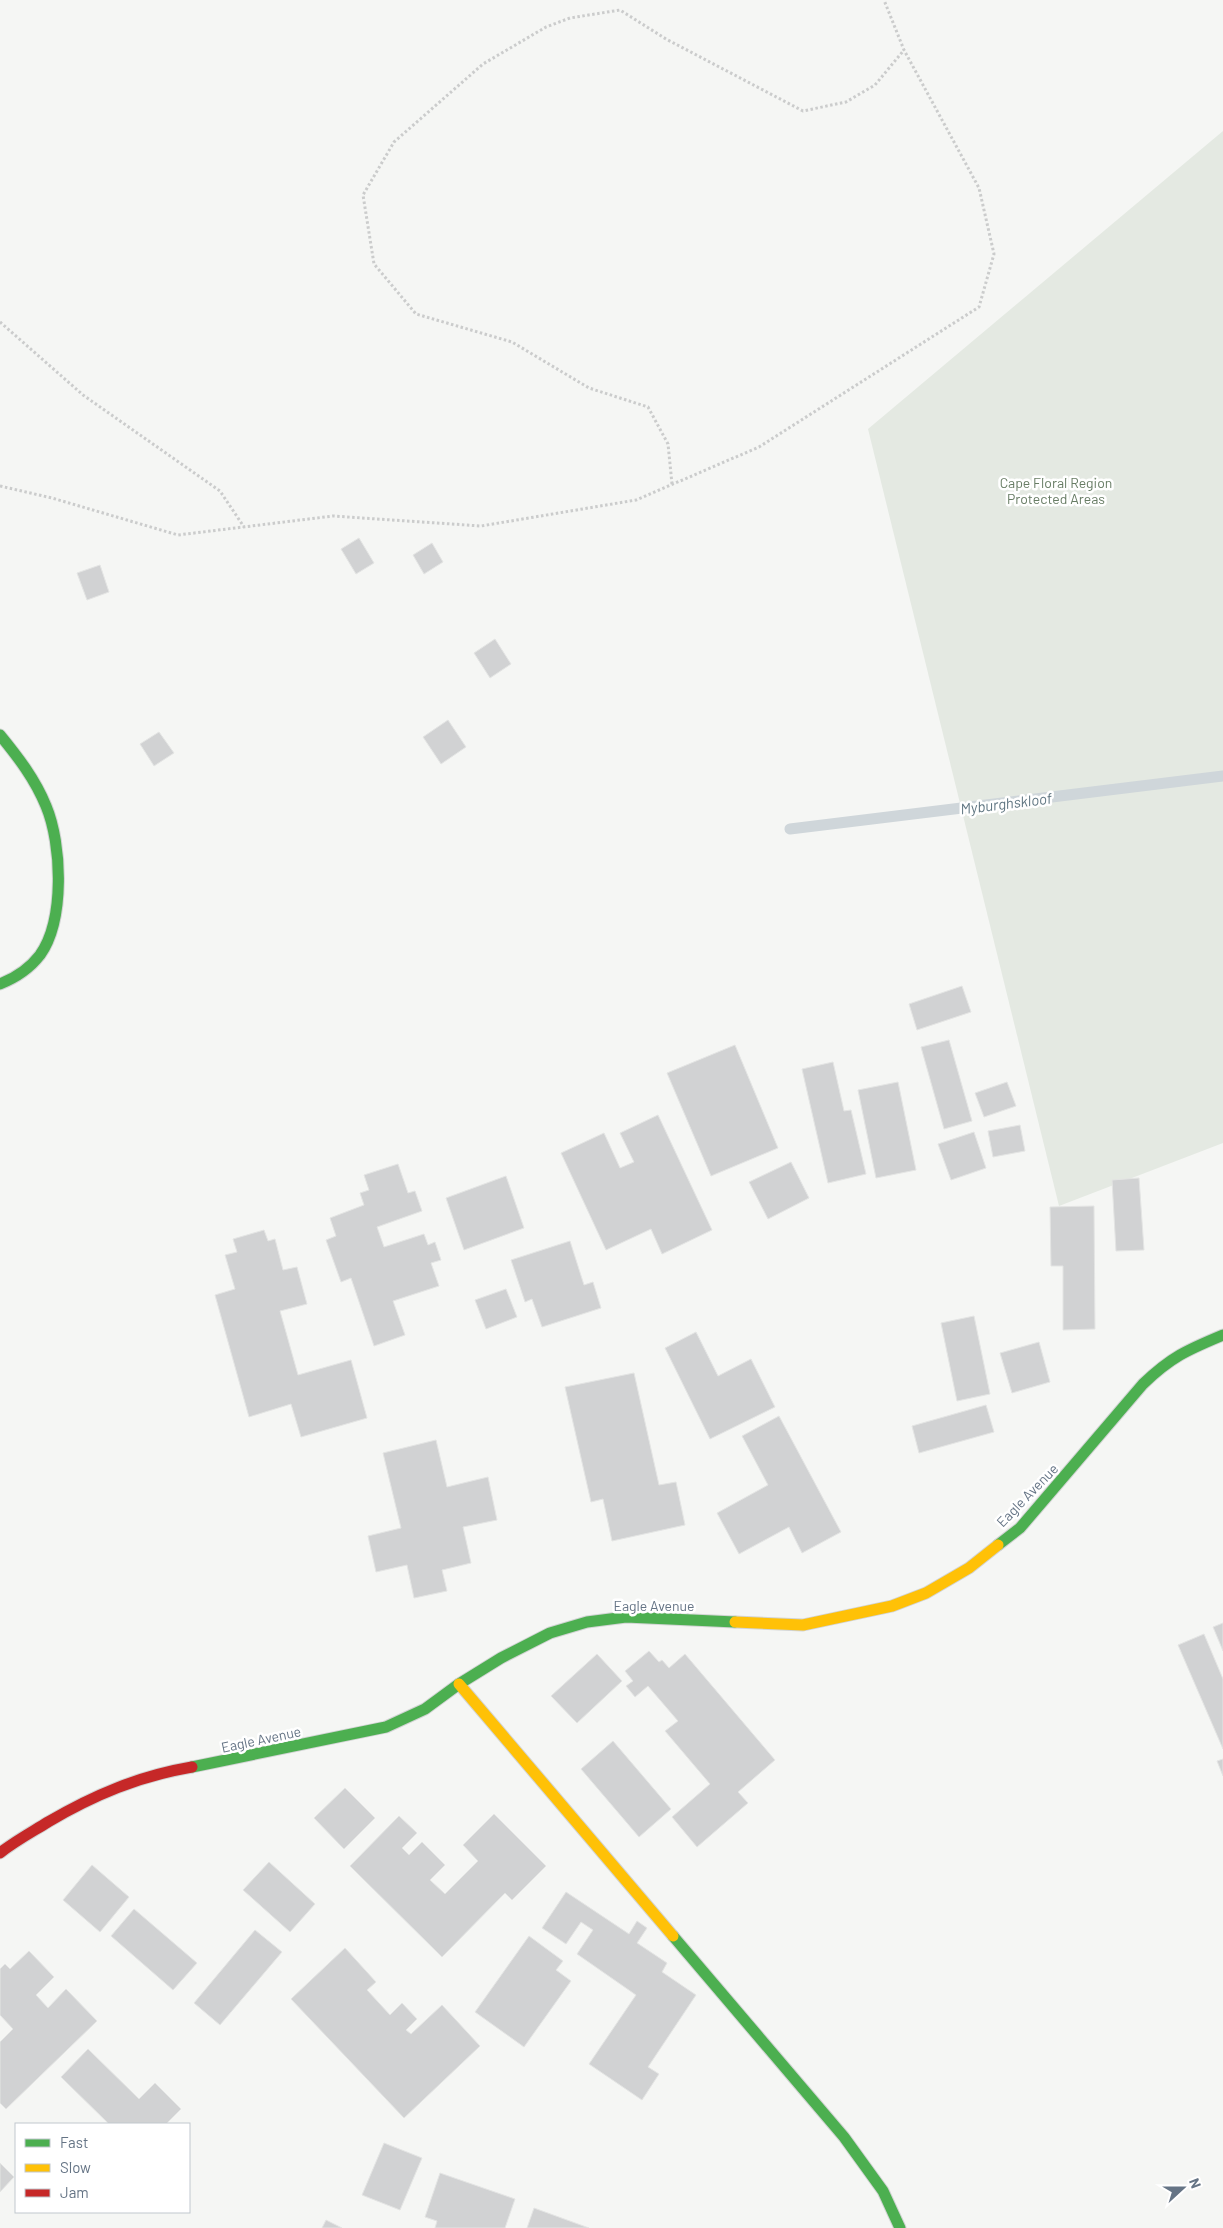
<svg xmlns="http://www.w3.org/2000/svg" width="1223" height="2228" viewBox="0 0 1223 2228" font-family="Barlow,sans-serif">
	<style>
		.park { fill: #e4e9e2 }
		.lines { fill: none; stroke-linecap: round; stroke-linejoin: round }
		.stream { stroke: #cfd6da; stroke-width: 11 }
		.building { fill: #d1d2d3; stroke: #e4e5e4 }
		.fast-casing { stroke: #d2d4d4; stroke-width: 13 }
		.slow-casing { stroke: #d2d4d4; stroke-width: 13 }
		.jam-casing { stroke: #d2d4d4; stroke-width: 13 }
		.path { stroke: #cbcccc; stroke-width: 3; stroke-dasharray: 2.5 2.5; stroke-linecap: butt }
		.fast { stroke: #4caf50; stroke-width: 11 }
		.slow { stroke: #ffc107; stroke-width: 11 }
		.jam { stroke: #c62828; stroke-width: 11 }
		.labels { text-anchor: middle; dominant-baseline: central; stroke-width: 5; stroke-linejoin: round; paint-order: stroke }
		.park-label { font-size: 14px; fill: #677c64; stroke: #fff }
		.street-label { font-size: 14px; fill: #657485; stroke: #fff }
		.water-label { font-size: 15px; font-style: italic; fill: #607682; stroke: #fff }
	</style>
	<rect width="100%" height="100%" fill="#f5f6f4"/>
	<path class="park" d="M1223,131V1143L1059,1206L868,429Z"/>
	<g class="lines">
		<path class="stream" d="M790,829L1223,776"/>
	</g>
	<g class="building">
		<path d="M359,538L374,563L356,574L341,549Z"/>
		<path d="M432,543L443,562L424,574L413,555Z"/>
		<path d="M100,565L109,592L87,600L77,573Z"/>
		<path d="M495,639L511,664L490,678L474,653Z"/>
		<path d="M448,720L466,747L441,764L423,737Z"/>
		<path d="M159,732L174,753L154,766L140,744Z"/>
		<path d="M962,986L971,1012L917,1030L909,1004Z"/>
		<path d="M949,1040L972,1121L944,1129L921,1047Z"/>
		<path d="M735,1045L778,1148L711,1176L667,1073Z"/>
		<path d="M833,1062L844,1111L851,1110L866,1174L828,1183L802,1069Z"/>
		<path d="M898,1082L916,1170L876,1178L858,1090Z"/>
		<path d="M1007,1082L1016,1106L984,1117L975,1093Z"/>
		<path d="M658,1115L712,1230L662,1254L651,1229L606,1250L561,1153L604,1133L620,1168L634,1162L620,1133Z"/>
		<path d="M1020,1125L1025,1151L993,1157L988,1131Z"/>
		<path d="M974,1132L986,1168L951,1180L938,1144Z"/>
		<path d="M791,1162L809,1198L768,1219L749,1182Z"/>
		<path d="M398,1164L408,1193L415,1191L422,1211L377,1227L384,1247L424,1234L428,1245L435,1242L441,1260L431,1263L439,1286L393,1301L405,1335L374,1346L351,1278L341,1282L326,1240L336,1236L330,1218L364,1205L360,1193L369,1190L364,1175Z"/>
		<path d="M506,1176L524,1228L464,1250L446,1198Z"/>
		<path d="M1139,1178L1144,1250L1116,1251L1112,1180Z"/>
		<path d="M1094,1206L1095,1329L1063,1330V1266H1051L1050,1207Z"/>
		<path d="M264,1230L268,1241L275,1239L283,1270L297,1267L307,1304L280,1311L298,1375L351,1360L367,1418L301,1437L291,1404L249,1417L215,1295L235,1289L225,1255L237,1252L233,1239Z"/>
		<path d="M570,1241L584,1285L593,1282L601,1308L542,1327L532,1299L525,1302L511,1260Z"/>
		<path d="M506,1289L517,1317L486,1329L475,1300Z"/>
		<path d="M974,1316L990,1394L957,1401L941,1323Z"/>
		<path d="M696,1332L718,1376L751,1359L775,1407L710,1439L665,1348Z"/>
		<path d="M1039,1342L1050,1382L1012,1393L1000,1353Z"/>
		<path d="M634,1373L659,1485L676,1482L685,1525L612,1541L603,1499L591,1502L565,1387Z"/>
		<path d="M986,1405L994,1432L919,1453L912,1426Z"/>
		<path d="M779,1416L841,1532L802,1553L789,1527L739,1554L717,1513L768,1485L742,1436Z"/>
		<path d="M436,1440L447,1487L488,1477L497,1520L463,1527L471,1563L442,1570L447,1591L414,1598L407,1565L376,1572L368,1536L401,1528L383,1453Z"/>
		<path d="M1223,1623V1651L1213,1627Z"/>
		<path d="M1204,1634L1223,1679V1749L1178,1645Z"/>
		<path d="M649,1651L659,1662L662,1660L669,1668L685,1654L775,1760L738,1792L748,1803L697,1847L672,1817L710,1784L665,1731L678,1721L648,1686L635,1697L626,1686L633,1681L625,1671Z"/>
		<path d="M597,1654L622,1681L577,1723L551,1696Z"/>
		<path d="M613,1741L671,1809L639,1837L581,1769Z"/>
		<path d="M1223,1759V1776L1217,1761Z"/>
		<path d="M345,1788L375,1818L344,1849L314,1818Z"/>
		<path d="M494,1814L546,1866L512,1900L505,1893L442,1957L350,1866L399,1816L417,1833L402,1848L409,1855L422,1842L445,1865L430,1880L445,1894L478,1861L463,1845Z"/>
		<path d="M269,1862L315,1904L290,1932L243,1890Z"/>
		<path d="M92,1865L129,1897L100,1932L63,1900Z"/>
		<path d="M566,1892L629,1934L637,1921L647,1928L637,1943L667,1963L662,1972L696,1995L648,2067L659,2074L642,2100L589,2064L636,1995L577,1954L593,1930L581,1922L566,1944L542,1928Z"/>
		<path d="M134,1909L197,1963L173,1990L111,1936Z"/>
		<path d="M255,1930L282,1952L220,2025L194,2003Z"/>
		<path d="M529,1936L563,1961L556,1970L571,1981L524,2047L475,2012Z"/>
		<path d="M345,1948L376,1982L367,1990L390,2015L402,2003L417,2019L406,2030L411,2034L442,2005L480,2046L404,2118L291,1999Z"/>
		<path d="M29,1951L54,1977L36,1995L48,2008L66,1989L97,2021L6,2109L0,2103V2042L13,2029L0,2015V1969L5,1964L10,1969Z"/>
		<path d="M88,2049L139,2099L155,2083L181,2109L166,2124H109L61,2077Z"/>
		<path d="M384,2143L422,2158L400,2210L362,2195Z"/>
		<path d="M0,2163L14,2177L0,2192Z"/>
		<path d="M440,2173L515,2199L505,2228H435L437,2221L425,2217Z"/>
		<path d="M534,2208L589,2228H527Z"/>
		<path d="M326,2220L342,2228H322Z"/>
	</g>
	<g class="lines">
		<g class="fast-casing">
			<g id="fast">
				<path d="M0,735C18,757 35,779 46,806C62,844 65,920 40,955C30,968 15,978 0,984"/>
				<path d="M998,1545L1020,1528L1143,1384C1171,1357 1187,1350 1223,1335"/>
				<path d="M192,1767L386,1727L425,1709L459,1684L501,1658L550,1633L587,1622L626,1617L735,1622"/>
				<path d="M673,1936L844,2137L883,2191L900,2228"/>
			</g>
		</g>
		<g class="slow-casing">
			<g id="slow">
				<path d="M735,1622L803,1625L892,1606L926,1593L969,1568L998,1545"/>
				<path d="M459,1684L673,1936"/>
			</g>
		</g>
		<g class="jam-casing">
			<path id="jam" d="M0,1853C15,1841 32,1832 48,1822C94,1795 139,1776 192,1767"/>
		</g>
		<g class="path">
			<path d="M0,322L83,395L220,491L244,527"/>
			<path d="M672,484L668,444L648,407L589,388L512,342L416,314L374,264L363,195L394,142L483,64L546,27L570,18L620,10L666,39L803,111L846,102L875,85L904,50"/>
			<path d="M0,486L52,498L178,535L333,516L481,526L636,500L759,447L979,307L994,254L979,188L904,50L884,0"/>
		</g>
		<use href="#fast" class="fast"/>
		<use href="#slow" class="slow"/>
		<use href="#jam" class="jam"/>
	</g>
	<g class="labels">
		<g class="park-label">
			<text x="1056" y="482">Cape Floral Region<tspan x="1056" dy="16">Protected Areas</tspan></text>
		</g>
		<g class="street-label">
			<text transform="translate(1027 1495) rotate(-46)">Eagle Avenue</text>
			<text x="654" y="1605">Eagle Avenue</text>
			<text transform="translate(261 1739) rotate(-12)">Eagle Avenue</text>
		</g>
		<g class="water-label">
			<text transform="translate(1006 803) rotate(-7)">Myburghskloof</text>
		</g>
	</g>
	<rect x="15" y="2123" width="175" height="90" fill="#ffffff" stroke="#c1c7ce"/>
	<rect x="25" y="2139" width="25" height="8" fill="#4caf50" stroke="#c1c7ce"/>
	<text x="60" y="2148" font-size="15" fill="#657485">Fast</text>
	<rect x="25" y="2164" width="25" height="8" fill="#ffc107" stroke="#c1c7ce"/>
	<text x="60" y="2173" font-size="15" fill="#657485">Slow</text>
	<rect x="25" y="2189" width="25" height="8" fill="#c62828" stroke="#c1c7ce"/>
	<text x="60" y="2198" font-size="15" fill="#657485">Jam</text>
	<g transform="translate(1183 2188) rotate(69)" stroke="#ffffff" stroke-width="4" paint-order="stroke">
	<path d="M0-4L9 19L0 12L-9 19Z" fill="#657485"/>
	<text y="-8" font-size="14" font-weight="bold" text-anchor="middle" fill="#657485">N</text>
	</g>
</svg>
